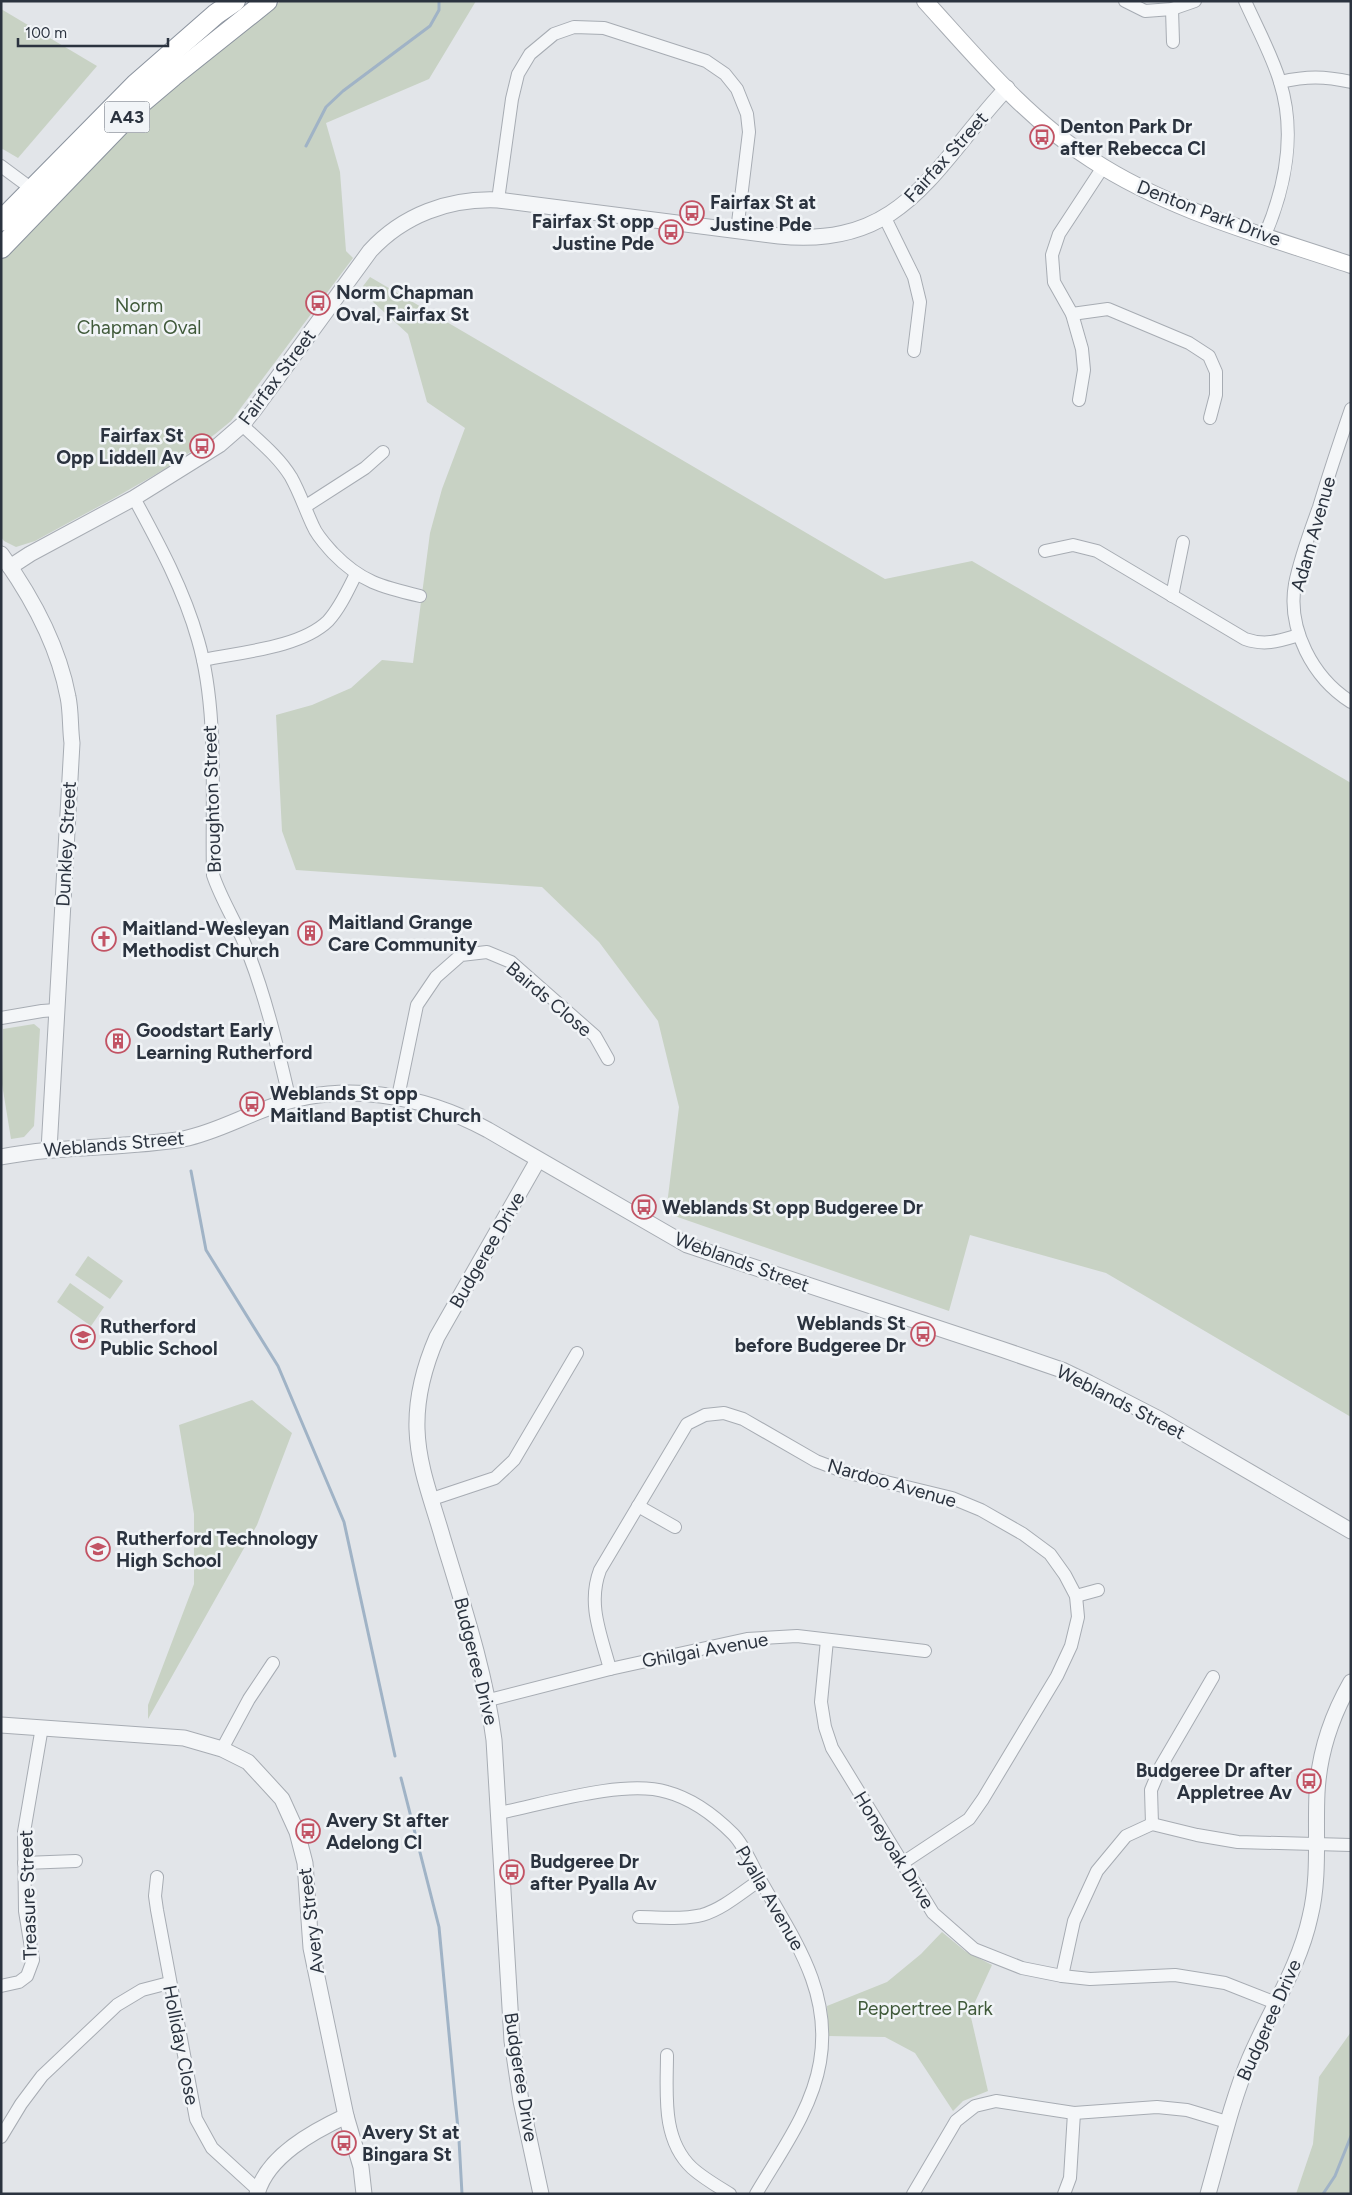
<svg xmlns="http://www.w3.org/2000/svg" width="1352" height="2195" viewBox="0 0 1352 2195" font-family="Figtree,sans-serif">
	<style>
		.green { fill: #c8d2c4 }
		.lines { fill: none; stroke-linecap: round; stroke-linejoin: round }
		.stream { stroke: #a0b3c6; stroke-width: 3 }
		.minor-casing { stroke: #a7acb3; stroke-width: 14 }
		.tertiary-casing { stroke: #a7acb3; stroke-width: 17 }
		.secondary-casing { stroke: #a7acb3; stroke-width: 18 }
		.trunk-casing { stroke: #8b939e; stroke-width: 22 }
		.minor { stroke: #f4f6f8; stroke-width: 12 }
		.tertiary { stroke: #f4f6f8; stroke-width: 15 }
		.secondary { stroke: #fff; stroke-width: 16 }
		.trunk { stroke: #fff; stroke-width: 20 }
		.labels { text-anchor: middle; dominant-baseline: central; stroke-width: 5; stroke-linejoin: round; paint-order: stroke }
		.shield { fill: #f1f4f7; stroke: #666d76; stroke-width: 1 }
		.shield-label { font-size: 18px; font-weight: bold; fill: #2b333f }
		.poi-label { font-size: 19px; font-weight: bold; fill: #2b333f; stroke: #f1f4f7; text-anchor: start }
		.street-label { font-size: 19px; fill: #2b333f; stroke: #f1f4f7 }
		.park-label { font-size: 19px; fill: #405a3a; stroke: #f1f4f7 }
	</style>
	<rect width="100%" height="100%" fill="#e2e5e9"/>
	<g class="green">
		<path d="M281,1H476L429,79L326,123L340,172L346,251L353,258L231,421C173,471 101,504 35,541L16,547L4,541L1,537V260L128,127L175,85Z"/>
		<path d="M1,9L97,66L18,158L1,148Z"/>
		<path d="M370,277L885,579L972,561L1351,783V1417L1106,1273L970,1235L949,1311L666,1213L679,1107L658,1021L599,942L542,887L296,870L282,831L276,715L312,705L351,688L382,660L413,663L430,533L442,489L465,428L427,402L408,334L360,290Z"/>
		<path d="M34,1024L40,1029L34,1126L24,1137L11,1139L2,1084L3,1029Z"/>
		<path d="M88,1256L123,1281L110,1299L75,1275Z"/>
		<path d="M70,1283L104,1307L91,1326L57,1302Z"/>
		<path d="M252,1400L292,1433L257,1525L148,1719V1705L194,1584V1514L179,1425Z"/>
		<path d="M942,1932L965,1951L992,1965L970,2013L988,2091L963,2101L953,2111L915,2053L885,2037L828,2036L827,2006L887,1982L921,1954Z"/>
		<path d="M1351,2032V2194H1296L1313,2144L1319,2077Z"/>
	</g>
	<g class="lines">
		<g class="stream">
			<path d="M306,146L326,107L343,91L430,26L439,10V1"/>
			<path d="M191,1171L206,1250L278,1366L344,1522L395,1756"/>
			<path d="M401,1778L439,1927L459,2140L462,2194"/>
			<path d="M1323,2194L1335,2176L1351,2136"/>
		</g>
		<g class="minor-casing">
			<g id="minor">
				<path d="M1125,1L1145,11L1172,9L1195,1"/>
				<path d="M1245,1C1257,28 1272,55 1280,82C1296,133 1285,188 1265,235"/>
				<path d="M1172,9L1173,42"/>
				<path d="M1280,82C1307,76 1324,76 1351,82"/>
				<path d="M1,166L32,189"/>
				<path d="M498,200L512,99L518,74L530,54L554,34L574,27L604,28L706,61L725,74L737,89L747,114L749,132L737,231"/>
				<path d="M885,218L914,277L920,302L914,351"/>
				<path d="M1072,314L1108,309L1189,343L1209,356L1216,372V395L1210,418"/>
				<path d="M1079,400L1084,370L1082,349L1072,314L1054,282L1052,255L1059,234L1103,167"/>
				<path d="M1351,409C1340,441 1329,474 1319,507C1310,532 1300,558 1295,584C1287,629 1313,678 1351,702"/>
				<path d="M242,425C259,441 279,457 291,477C300,493 305,509 313,526C317,536 326,545 333,553C361,582 382,587 420,596"/>
				<path d="M134,498C159,544 184,590 198,640C219,712 211,800 213,875C222,902 238,925 248,952C267,1001 278,1050 290,1101"/>
				<path d="M306,506L365,468L383,452"/>
				<path d="M1045,551L1073,545L1097,551L1245,639C1265,646 1279,641 1299,635"/>
				<path d="M1172,596L1183,542"/>
				<path d="M203,660C240,652 300,648 328,621C340,608 348,590 356,574"/>
				<path d="M1,1018L42,1011L56,1010"/>
				<path d="M398,1097L417,1005L436,977L461,955L487,952L511,962L595,1036L608,1059"/>
				<path d="M432,1499L495,1478L514,1460L577,1353"/>
				<path d="M638,1506L675,1527"/>
				<path d="M1076,1596L1098,1590"/>
				<path d="M827,1640L821,1702L825,1727L832,1748L933,1913L974,1949L1022,1968L1062,1976L1090,1979L1175,1975L1225,1983L1276,2003"/>
				<path d="M610,1669C601,1635 587,1604 600,1570L687,1424L705,1415L724,1413L743,1419L816,1461L845,1472L952,1498L981,1510L1023,1534L1050,1554L1065,1575L1076,1596L1078,1617L1071,1646L1057,1676L983,1799L969,1819L901,1864"/>
				<path d="M489,1700L610,1669L747,1639L797,1636L925,1651"/>
				<path d="M222,1749L249,1699L273,1663"/>
				<path d="M499,1813C544,1804 624,1779 667,1792C693,1799 714,1815 733,1834C745,1846 753,1868 762,1883C795,1941 832,1992 820,2062C812,2110 780,2153 756,2194"/>
				<path d="M1152,1824L1151,1790L1161,1766L1213,1677"/>
				<path d="M24,1863L76,1861"/>
				<path d="M157,1877L155,1896L157,1910L196,2119L212,2148L258,2190"/>
				<path d="M639,1917C659,1917 682,1920 702,1915C723,1909 742,1892 760,1880"/>
				<path d="M1062,1976L1074,1921L1097,1871L1126,1836L1152,1824L1197,1835L1238,1842L1351,1845"/>
				<path d="M1,1986L19,1982L27,1976L33,1960L25,1911L24,1832L42,1727"/>
				<path d="M667,2055C667,2092 661,2139 692,2168C703,2178 717,2186 730,2194"/>
				<path d="M1,2137L21,2104L42,2076L117,2005L142,1990L169,1983"/>
				<path d="M913,2194L956,2121L975,2106L996,2101L1074,2113L1157,2107L1187,2110L1227,2122"/>
				<path d="M1064,2194L1070,2178L1074,2113"/>
			</g>
		</g>
		<g class="tertiary-casing">
			<g id="tertiary">
				<path d="M1,554C32,597 58,644 68,697C71,711 70,728 72,743L49,1150"/>
				<path d="M10,567L30,554L134,498L219,445L242,425L254,410L370,251C403,215 449,198 498,200L779,236C904,249 933,167 1007,88"/>
				<path d="M1,1157C61,1145 123,1149 183,1139C213,1133 240,1118 268,1108C341,1080 422,1094 488,1130L687,1245L1001,1349L1062,1370L1089,1383L1159,1419L1351,1531"/>
				<path d="M538,1160L437,1337C424,1367 416,1396 417,1429C418,1467 433,1503 443,1539C463,1605 485,1671 494,1740L512,2041L521,2101L541,2194"/>
				<path d="M1,1725L184,1738L222,1749L248,1762L282,1799L297,1832L305,1863L311,1948L346,2116L361,2167L364,2194"/>
				<path d="M257,2194C267,2156 314,2131 346,2116"/>
				<path d="M1208,2194C1221,2149 1231,2103 1249,2060C1269,2012 1299,1968 1310,1917C1320,1877 1315,1834 1317,1793C1319,1752 1331,1717 1351,1682"/>
			</g>
		</g>
		<g class="secondary-casing">
			<path id="secondary" d="M925,1C976,57 1027,119 1092,160C1170,211 1263,235 1351,265"/>
		</g>
		<g class="trunk-casing">
			<g id="trunk">
				<path d="M1,221L136,84L216,14L235,1"/>
				<path d="M1,248L141,103L173,76L267,1"/>
			</g>
		</g>
		<use href="#minor" class="minor"/>
		<use href="#tertiary" class="tertiary"/>
		<use href="#secondary" class="secondary"/>
		<use href="#trunk" class="trunk"/>
	</g>
	<defs>
		<g id="bus-ring" transform="scale(1.25)"><circle r="9.5" fill="#f1f4f7" stroke="#c25364" stroke-width="1.5"/><path d="M-5-6H5V4H4V6H2V4H-2V6H-4V4H-5ZM-3.5-4V0h7V-4ZM-3.5 1.2v1.5H-2V1.2ZM2 1.2v1.5H3.5V1.2Z" fill="#c25364"/></g>
		<g id="building-ring" transform="scale(1.25)"><circle r="9.5" fill="#f1f4f7" stroke="#c25364" stroke-width="1.5"/><path d="M-4-6H4V6H1V3H-1V6H-4ZM-2.5-4.3h1.7v1.8h-1.7ZM.8-4.3h1.7v1.8H.8ZM-2.5-1h1.7V.8h-1.7ZM.8-1h1.7V.8H.8Z" fill="#c25364"/></g>
		<g id="church-ring" transform="scale(1.25)"><circle r="9.5" fill="#f1f4f7" stroke="#c25364" stroke-width="1.5"/><path d="M-1.2-6h2.4v3.5h3.3v2.4h-3.3V6h-2.4V-.1h-3.3v-2.4h3.3Z" fill="#c25364"/></g>
		<g id="school-ring" transform="scale(1.25)"><circle r="9.5" fill="#f1f4f7" stroke="#c25364" stroke-width="1.5"/><path d="M0-5L7-2L0 1L-7-2ZM-4 1L0 2.5L4 1V4Q0 6-4 4Z" fill="#c25364"/></g>
	</defs>
	<g fill-rule="evenodd">
		<use href="#bus-ring" x="1042" y="137"/>
		<use href="#bus-ring" x="692" y="213"/>
		<use href="#bus-ring" x="671" y="232"/>
		<use href="#bus-ring" x="318" y="303"/>
		<use href="#bus-ring" x="202" y="446"/>
		<use href="#building-ring" x="310" y="933"/>
		<use href="#church-ring" x="104" y="939"/>
		<use href="#building-ring" x="118" y="1041"/>
		<use href="#bus-ring" x="252" y="1104"/>
		<use href="#bus-ring" x="644" y="1207"/>
		<use href="#bus-ring" x="923" y="1334"/>
		<use href="#school-ring" x="83" y="1337"/>
		<use href="#school-ring" x="98" y="1549"/>
		<use href="#bus-ring" x="1309" y="1781"/>
		<use href="#bus-ring" x="308" y="1831"/>
		<use href="#bus-ring" x="512" y="1872"/>
		<use href="#bus-ring" x="344" y="2143"/>
	</g>
	<g class="labels">
		<rect class="shield" x="104.5" y="101.5" width="45" height="31" rx="4"/>
		<g class="shield-label">
			<text x="127" y="117">A43</text>
		</g>
		<g class="poi-label">
			<text x="1060" y="126">Denton Park Dr<tspan x="1060" dy="22">after Rebecca Cl</tspan></text>
			<text x="710" y="202">Fairfax St at<tspan x="710" dy="22">Justine Pde</tspan></text>
			<text x="654" y="221" text-anchor="end">Fairfax St opp<tspan x="654" dy="22">Justine Pde</tspan></text>
			<text x="336" y="292">Norm Chapman<tspan x="336" dy="22">Oval, Fairfax St</tspan></text>
			<text x="184" y="435" text-anchor="end">Fairfax St<tspan x="184" dy="22">Opp Liddell Av</tspan></text>
			<text x="328" y="922">Maitland Grange<tspan x="328" dy="22">Care Community</tspan></text>
			<text x="122" y="928">Maitland-Wesleyan<tspan x="122" dy="22">Methodist Church</tspan></text>
			<text x="136" y="1030">Goodstart Early<tspan x="136" dy="22">Learning Rutherford</tspan></text>
			<text x="270" y="1093">Weblands St opp<tspan x="270" dy="22">Maitland Baptist Church</tspan></text>
			<text x="662" y="1207">Weblands St opp Budgeree Dr</text>
			<text x="906" y="1323" text-anchor="end">Weblands St<tspan x="906" dy="22">before Budgeree Dr</tspan></text>
			<text x="100" y="1326">Rutherford<tspan x="100" dy="22">Public School</tspan></text>
			<text x="116" y="1538">Rutherford Technology<tspan x="116" dy="22">High School</tspan></text>
			<text x="1292" y="1770" text-anchor="end">Budgeree Dr after<tspan x="1292" dy="22">Appletree Av</tspan></text>
			<text x="326" y="1820">Avery St after<tspan x="326" dy="22">Adelong Cl</tspan></text>
			<text x="530" y="1861">Budgeree Dr<tspan x="530" dy="22">after Pyalla Av</tspan></text>
			<text x="362" y="2132">Avery St at<tspan x="362" dy="22">Bingara St</tspan></text>
		</g>
		<g class="street-label">
			<text transform="translate(946 157) rotate(-48)">Fairfax Street</text>
			<text transform="translate(1209 213) rotate(21)">Denton Park Drive</text>
			<text transform="translate(277 377) rotate(-53)">Fairfax Street</text>
			<text transform="translate(1313 534) rotate(-74)">Adam Avenue</text>
			<text transform="translate(212 799) rotate(-92)">Broughton Street</text>
			<text transform="translate(66 844) rotate(-87)">Dunkley Street</text>
			<text transform="translate(549 999) rotate(40)">Bairds Close</text>
			<text transform="translate(114 1144) rotate(-5)">Weblands Street</text>
			<text transform="translate(487 1250) rotate(-60)">Budgeree Drive</text>
			<text transform="translate(742 1262) rotate(20)">Weblands Street</text>
			<text transform="translate(1121 1402) rotate(27)">Weblands Street</text>
			<text transform="translate(892 1483) rotate(16)">Nardoo Avenue</text>
			<text transform="translate(705 1650) rotate(-10)">Ghilgai Avenue</text>
			<text transform="translate(476 1661) rotate(76)">Budgeree Drive</text>
			<text transform="translate(894 1850) rotate(58)">Honeyoak Drive</text>
			<text transform="translate(28 1895) rotate(-92)">Treasure Street</text>
			<text transform="translate(770 1898) rotate(60)">Pyalla Avenue</text>
			<text transform="translate(311 1921) rotate(-97)">Avery Street</text>
			<text transform="translate(1269 2020) rotate(-66)">Budgeree Drive</text>
			<text transform="translate(181 2045) rotate(79)">Holliday Close</text>
			<text transform="translate(521 2077) rotate(81)">Budgeree Drive</text>
		</g>
		<g class="park-label">
			<text x="139" y="305">Norm<tspan x="139" dy="22">Chapman Oval</tspan></text>
			<text x="925" y="2008">Peppertree Park</text>
		</g>
	</g>
	<rect width="1352" height="2195" fill="none" stroke="#2b333f" stroke-width="5"/>
	<path d="M18 38v8h150v-8" fill="none" stroke="#2b333f" stroke-width="2.5"/>
	<text x="25" y="38" font-size="15" fill="#2b333f" stroke="#f1f4f7" stroke-width="4" paint-order="stroke">100 m</text>
</svg>
